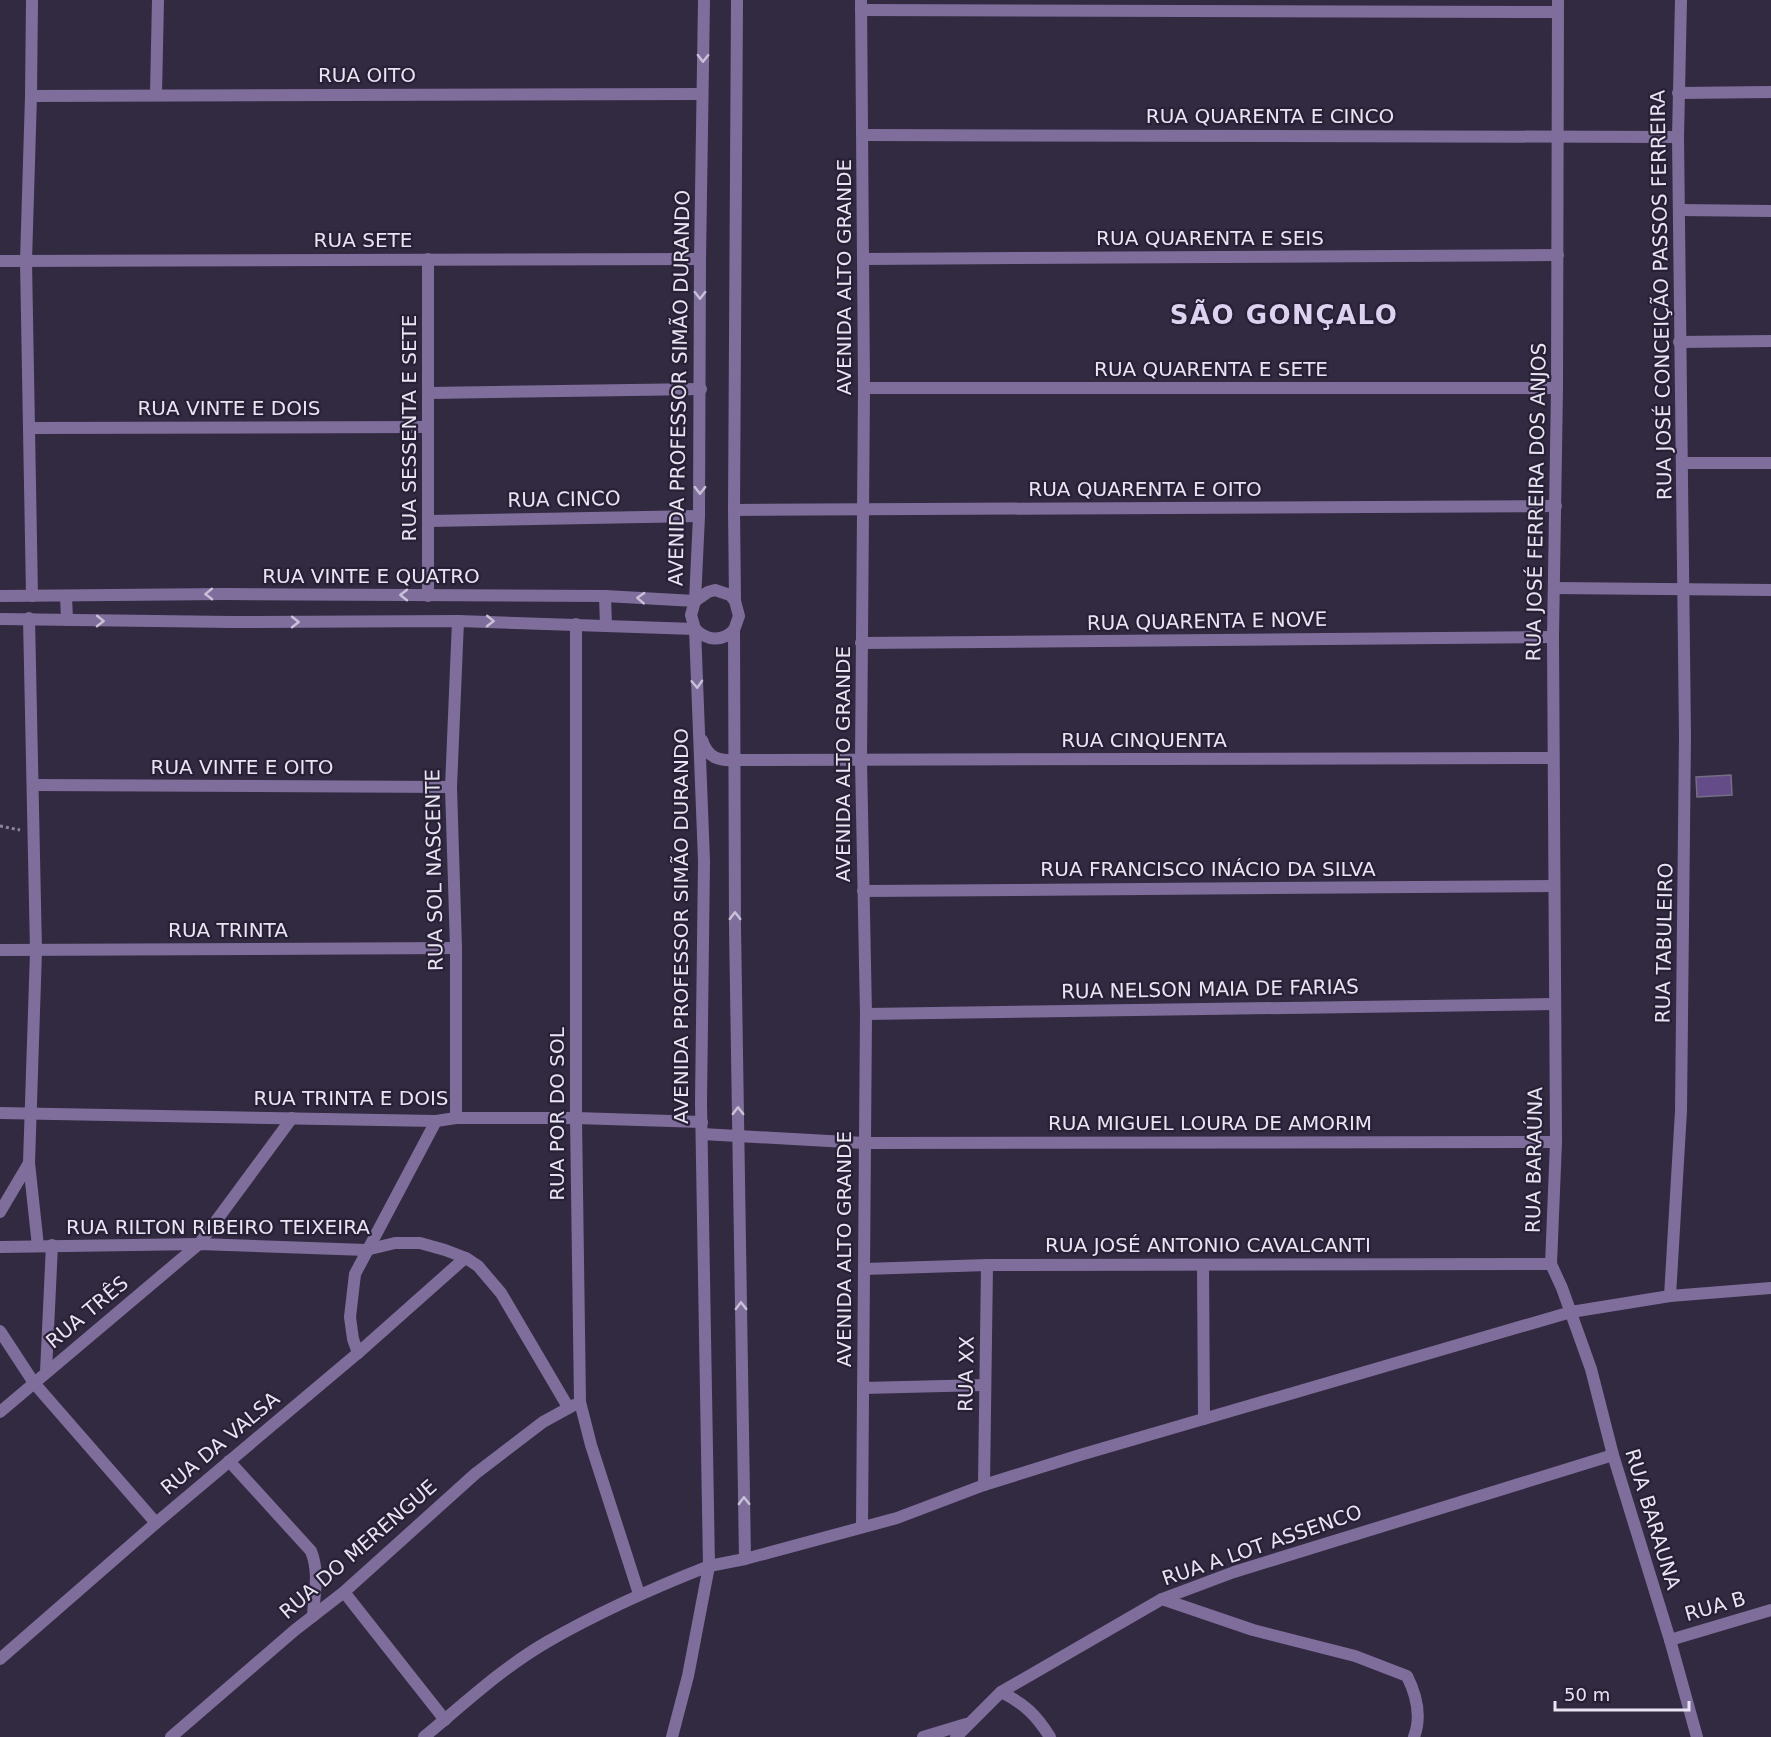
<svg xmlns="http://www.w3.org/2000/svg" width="1771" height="1737" viewBox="0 0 1771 1737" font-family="'DejaVu Sans',sans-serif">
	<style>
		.building { fill: #634c87; stroke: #766d87; stroke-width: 1.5 }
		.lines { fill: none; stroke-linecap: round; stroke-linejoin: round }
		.path { stroke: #8d8698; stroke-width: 3; stroke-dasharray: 3 3; stroke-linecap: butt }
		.minor { stroke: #7f6e9b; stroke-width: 12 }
		.tertiary { stroke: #7f6e9b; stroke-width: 12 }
		.oneway { stroke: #c9c1d8 }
		.labels { text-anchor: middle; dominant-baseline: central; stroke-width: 4.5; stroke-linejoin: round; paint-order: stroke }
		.street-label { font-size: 20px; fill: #e9e4f2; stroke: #282036 }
		.district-label { font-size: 26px; font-weight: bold; letter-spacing: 1.5px; fill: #ddd3f0; stroke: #282036 }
	</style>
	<rect width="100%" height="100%" fill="#322a40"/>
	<path class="building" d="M1731,775L1732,795L1697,797L1696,777Z"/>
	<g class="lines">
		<path class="path" d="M0,826L20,830"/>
		<g class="minor">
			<path d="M861,0L864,388L861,760L866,1014L862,1527"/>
			<path d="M1558,0L1557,388L1553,637L1556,1142L1551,1264L1562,1288L1591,1369L1613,1455L1670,1640L1697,1737"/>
			<path d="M861,10L1558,12"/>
			<path d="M1678,93L1771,92"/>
			<path d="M156,94L158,0"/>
			<path d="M31,96L702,94"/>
			<path d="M863,135L1678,137"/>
			<path d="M1680,210L1771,211"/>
			<path d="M428,259V596"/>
			<path d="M864,259L1558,255"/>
			<path d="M0,261L700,259"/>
			<path d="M1679,342L1771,341"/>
			<path d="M864,388H1557"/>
			<path d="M429,393L701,389"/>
			<path d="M30,428L427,427"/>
			<path d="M1682,463H1771"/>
			<path d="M734,510L1556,506"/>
			<path d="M429,521L699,516"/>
			<path d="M1554,588L1771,590"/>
			<path d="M576,624V1118L580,1402L591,1445L639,1594"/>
			<path d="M861,643L1553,637"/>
			<path d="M736,760L1553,758"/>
			<path d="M33,785L451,787"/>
			<path d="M863,891L1553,886"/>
			<path d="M0,950L456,948"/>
			<path d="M866,1014L1554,1004"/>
			<path d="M0,1113L436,1121L456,1118H576L702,1122"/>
			<path d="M456,1118V948L451,787L458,621"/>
			<path d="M702,1134L864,1143L1556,1142"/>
			<path d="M29,1163L38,1246"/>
			<path d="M0,1212L29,1163L36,951L29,618"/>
			<path d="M0,1247L199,1244L366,1250L395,1243H420L445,1250L466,1258L478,1266L501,1293L568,1407"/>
			<path d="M1203,1265L1204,1419"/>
			<path d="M864,1269L987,1265L1551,1264"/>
			<path d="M1670,1296L1681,1111L1685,736L1678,137L1681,0"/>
			<path d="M0,1331L34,1383L156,1523"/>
			<path d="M358,1353L353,1339L350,1317L355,1274L436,1121"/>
			<path d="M46,1372L52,1245"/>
			<path d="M863,1388L985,1385"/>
			<path d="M0,1412L199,1244L292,1118"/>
			<path d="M229,1461L311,1551C320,1574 314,1593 313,1616"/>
			<path d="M984,1485L987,1265"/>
			<path d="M745,1559L897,1518L984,1485L1080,1455L1571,1312L1670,1296L1771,1288"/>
			<path d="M344,1592L445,1720"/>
			<path d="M1162,1599L1253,1630L1355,1656L1407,1676C1417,1696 1422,1716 1414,1737"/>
			<path d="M1670,1640L1771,1610"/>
			<path d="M0,1659L156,1523L358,1353L465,1258"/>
			<path d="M1001,1692C1025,1704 1036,1715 1050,1737"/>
			<path d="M171,1737L295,1630L344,1592L475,1474L543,1422L574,1405"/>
			<path d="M424,1737C464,1704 502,1668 547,1642C599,1612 653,1588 709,1566"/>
			<path d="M672,1737L688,1676L709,1566"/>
			<path d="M923,1737L966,1724"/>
			<path d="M956,1737L1001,1692L1162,1599L1234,1572L1613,1455"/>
		</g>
		<g class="tertiary">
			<path d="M32,0L31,96L26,261L32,596"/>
			<path d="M704,0L700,259L699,516L695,601L691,615L695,629L704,861L701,1103L709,1566L745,1559L735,927L734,630L739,616L735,601L734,510L737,0"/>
			<path d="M0,596L225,594L605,596L695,601L708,592L715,590L730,595L735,601"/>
			<path d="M66,596L67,620"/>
			<path d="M605,596L606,625"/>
			<path d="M0,619L232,622L458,621L695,629C707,641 722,642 734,630"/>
			<path d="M702,740C708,758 718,761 736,760"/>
		</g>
	</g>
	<defs><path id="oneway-chevron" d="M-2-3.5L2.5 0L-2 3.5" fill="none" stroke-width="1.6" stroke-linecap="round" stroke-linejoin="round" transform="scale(1.5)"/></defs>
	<g class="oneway">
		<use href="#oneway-chevron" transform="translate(703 58) rotate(91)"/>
		<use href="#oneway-chevron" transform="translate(700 295) rotate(90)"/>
		<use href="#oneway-chevron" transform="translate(700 490) rotate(91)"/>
		<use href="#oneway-chevron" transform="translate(209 594) rotate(179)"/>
		<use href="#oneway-chevron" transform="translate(404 595) rotate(-180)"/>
		<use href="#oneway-chevron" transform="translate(641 598) rotate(-177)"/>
		<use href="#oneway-chevron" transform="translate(100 621) rotate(1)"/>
		<use href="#oneway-chevron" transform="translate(490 621) rotate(1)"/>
		<use href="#oneway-chevron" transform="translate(295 622)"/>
		<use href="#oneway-chevron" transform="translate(697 684) rotate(87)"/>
		<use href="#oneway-chevron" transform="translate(735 916) rotate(-90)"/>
		<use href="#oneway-chevron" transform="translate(738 1111) rotate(-90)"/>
		<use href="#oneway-chevron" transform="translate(741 1306) rotate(-91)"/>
		<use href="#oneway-chevron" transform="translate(744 1501) rotate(-91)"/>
	</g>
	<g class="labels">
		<g class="street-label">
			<text x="367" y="75">RUA OITO</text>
			<text x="1270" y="116">RUA QUARENTA E CINCO</text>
			<text x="1210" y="238">RUA QUARENTA E SEIS</text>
			<text x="363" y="240">RUA SETE</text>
			<text transform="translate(844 277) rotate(-90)">AVENIDA ALTO GRANDE</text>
			<text transform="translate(1661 295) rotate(-91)">RUA JOSÉ CONCEIÇÃO PASSOS FERREIRA</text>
			<text x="1211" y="369">RUA QUARENTA E SETE</text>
			<text transform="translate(679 388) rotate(-89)">AVENIDA PROFESSOR SIMÃO DURANDO</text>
			<text x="229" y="408">RUA VINTE E DOIS</text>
			<text transform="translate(409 428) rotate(-90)">RUA SESSENTA E SETE</text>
			<text x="1145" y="489">RUA QUARENTA E OITO</text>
			<text transform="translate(564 499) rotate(-1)">RUA CINCO</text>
			<text transform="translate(1536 502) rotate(-89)">RUA JOSÉ FERREIRA DOS ANJOS</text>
			<text x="371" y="576">RUA VINTE E QUATRO</text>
			<text transform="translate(1207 621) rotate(-1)">RUA QUARENTA E NOVE</text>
			<text x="1144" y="740">RUA CINQUENTA</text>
			<text transform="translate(843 764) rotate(-90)">AVENIDA ALTO GRANDE</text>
			<text x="242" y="767">RUA VINTE E OITO</text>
			<text x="1208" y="869">RUA FRANCISCO INÁCIO DA SILVA</text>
			<text transform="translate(434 870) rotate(-91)">RUA SOL NASCENTE</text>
			<text transform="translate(681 926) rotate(-90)">AVENIDA PROFESSOR SIMÃO DURANDO</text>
			<text x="228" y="930">RUA TRINTA</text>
			<text transform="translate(1664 943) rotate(-89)">RUA TABULEIRO</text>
			<text transform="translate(1210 989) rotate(-1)">RUA NELSON MAIA DE FARIAS</text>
			<text x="351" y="1098">RUA TRINTA E DOIS</text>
			<text transform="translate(557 1114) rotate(-90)">RUA POR DO SOL</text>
			<text x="1210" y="1123">RUA MIGUEL LOURA DE AMORIM</text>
			<text transform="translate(1534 1160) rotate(-89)">RUA BARAÚNA</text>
			<text x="218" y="1227">RUA RILTON RIBEIRO TEIXEIRA</text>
			<text x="1208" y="1245">RUA JOSÉ ANTONIO CAVALCANTI</text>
			<text transform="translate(844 1249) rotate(-90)">AVENIDA ALTO GRANDE</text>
			<text transform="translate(87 1312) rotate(-40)">RUA TRÊS</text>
			<text transform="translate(966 1374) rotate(-89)">RUA XX</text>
			<text transform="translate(220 1443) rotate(-40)">RUA DA VALSA</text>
			<text transform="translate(1653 1519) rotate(73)">RUA BARAUNA</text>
			<text transform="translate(1262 1545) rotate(-19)">RUA A LOT ASSENCO</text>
			<text transform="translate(358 1549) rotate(-41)">RUA DO MERENGUE</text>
			<text transform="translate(1715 1606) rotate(-16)">RUA B</text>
		</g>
		<g class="district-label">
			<text x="1284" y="315">SÃO GONÇALO</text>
		</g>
	</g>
	<path d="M1555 1701v9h134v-9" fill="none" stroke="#e9e4f2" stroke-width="3"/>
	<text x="1564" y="1701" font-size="18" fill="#e9e4f2" stroke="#282036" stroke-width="4.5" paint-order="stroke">50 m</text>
</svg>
